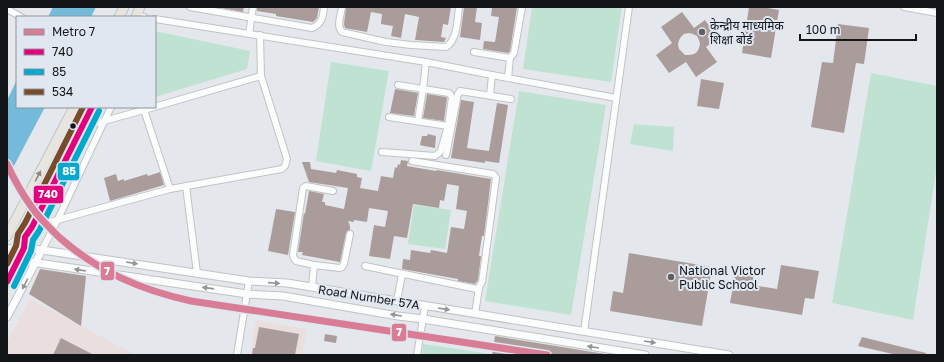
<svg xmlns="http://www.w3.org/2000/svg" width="944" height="362" viewBox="0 0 944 362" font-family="'Golos Text','Noto Sans Devanagari',sans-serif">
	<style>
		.commercial { fill: #ebdede }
		.green { fill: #bfe2d3 }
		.water { fill: #74badb }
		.building { fill: #aa9c9b; fill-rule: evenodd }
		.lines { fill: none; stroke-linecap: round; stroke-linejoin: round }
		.minor-casing { stroke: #c0c2c6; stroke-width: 8 }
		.tertiary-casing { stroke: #c0c2c6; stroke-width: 9 }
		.primary-casing { stroke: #c2c4c5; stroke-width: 11 }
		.minor { stroke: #fbfcfc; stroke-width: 6 }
		.tertiary { stroke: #fbfcfc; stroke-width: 7 }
		.primary { stroke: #e7e5de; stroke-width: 9 }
		.bus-1-casing { stroke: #e0e7f0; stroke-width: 9 }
		.bus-2-casing { stroke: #e0e7f0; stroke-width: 9 }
		.bus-3-casing { stroke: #e0e7f0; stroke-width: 9 }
		.bus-1 { stroke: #e5007d; stroke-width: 6 }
		.bus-2 { stroke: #00a9ce; stroke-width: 6 }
		.bus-3 { stroke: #7a4b2a; stroke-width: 6 }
		.metro-1-casing { stroke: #e0e7f0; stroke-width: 10 }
		.metro-1 { stroke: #d97c96; stroke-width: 7 }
		.oneway { fill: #888885 }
		.oneway2 { fill: #939496 }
		.poi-dot { fill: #5c6063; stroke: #e0e7f0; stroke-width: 1.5 }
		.bus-dot { fill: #131619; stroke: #e0e7f0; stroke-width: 1.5 }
		.labels { text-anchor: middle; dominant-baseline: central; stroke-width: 4; stroke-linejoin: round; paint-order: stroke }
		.poi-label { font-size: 12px; fill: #131619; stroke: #e0e7f0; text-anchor: start }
		.street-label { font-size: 12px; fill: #131619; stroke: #e0e7f0 }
		.line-badge { stroke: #e0e7f0; stroke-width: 1.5 }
		.badge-label { font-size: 11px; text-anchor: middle; font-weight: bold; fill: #fff }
	</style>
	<rect width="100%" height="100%" fill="#e4e8ec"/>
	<g class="commercial">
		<path d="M30,299L136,355H7V342Z"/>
		<path d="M256,320L307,329L302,355H250Z"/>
	</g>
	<g class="green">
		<path d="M532,7H622L611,82L523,69Z"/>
		<path d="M155,31L250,51L247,69L155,97Z"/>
		<path d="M331,62L389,71L371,171L316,161Z"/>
		<path d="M871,73L937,86V165L913,320L832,303Z"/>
		<path d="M519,91L606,105L571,315L485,301Z"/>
		<path d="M634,124L674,127L673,151L630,144Z"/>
		<path d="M414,205L451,210L445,249L408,244Z"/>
		<path d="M423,344L491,354L422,355Z"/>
	</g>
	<g class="water">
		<path d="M53,7H96L91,17H48Z"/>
		<path d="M17,80V107H45L7,179V100Z"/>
	</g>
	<g class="building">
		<path d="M221,7H244L243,12L221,8Z"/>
		<path d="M257,7H319L317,18L313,22L276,16V14L257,11Z"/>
		<path d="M346,7H451L448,25L443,24L441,37L446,38L444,42L415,40L419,17L405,14L401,38L391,36L393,26L381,24L382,14L371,12L367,32L345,28L344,24Z"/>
		<path d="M464,7H477L475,22L482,23L480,40L460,37Z"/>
		<path d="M492,7H517L510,51L508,53L483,49L484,41L495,42L499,17L491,16Z"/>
		<path d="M749,7H762L779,10L771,58L742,53Z"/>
		<path d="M682,12L694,28L705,20L718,38L706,47L717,62L696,77L686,62L669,73L656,55L672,43L661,27ZM689,33L693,34L697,36L699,40L700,44L699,48L697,52L694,54L689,55H685L679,49L678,45L679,40L681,37L684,34Z"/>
		<path d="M838,24L869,28L864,64L856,63L844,133L811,127L822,62L833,63Z"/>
		<path d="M701,79L724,83L719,109L697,106Z"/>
		<path d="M395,89L418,93L414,116L390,113Z"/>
		<path d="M427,94L446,97L447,98L444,121L423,118Z"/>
		<path d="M461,100L474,102L467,148L489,151L497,103L508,105L499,163L485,161V163L451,158Z"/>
		<path d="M428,134L436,136L435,148L424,146L420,145L422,136H427Z"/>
		<path d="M401,160L408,161L407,166L436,171L437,170L491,179L484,236H482L479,256H481L478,280L475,284L458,281V279L402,269L403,259L410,260L411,250L430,253L431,250L447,253L451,227L464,229L467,211L456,209L459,186L447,184L444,201L440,200L439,208L413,204L407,238L394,236L390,259L369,256L374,225L385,227L388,211L369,208L367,222L354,220V222L348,221L350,226V230L347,231L346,233L340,262L302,255L303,252H298L304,213L305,214L309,191L324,194L322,202H325V205L344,209L348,188L309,182L302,162H310L311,169L336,173L337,170L357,174V177L362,178L360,188L378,191L381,176L393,178L395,167L397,168L398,164L400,165Z"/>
		<path d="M160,172L164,185L110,201L104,178L116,174L118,181L124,179V181L147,174L148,176Z"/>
		<path d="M276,209L295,212L288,255L268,251Z"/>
		<path d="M629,253L712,267L702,326L610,311L613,291L623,293Z"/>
		<path d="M781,265L819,271L814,299L805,298L802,315L730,303L736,269L754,272L752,285L777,289Z"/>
		<path d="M40,269L86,276L81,326L29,294Z"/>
		<path d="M259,327L299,334L295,355H252L253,348H255Z"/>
		<path d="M325,334L337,336L336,343L324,341Z"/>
		<path d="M495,336L605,354V355H492Z"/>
		<path d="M862,337L926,353V355H897L858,346Z"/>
		<path d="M61,338L94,355H53Z"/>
	</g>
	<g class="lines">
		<g class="minor-casing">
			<g id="minor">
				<path d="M190,7L312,28C322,24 323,17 324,7"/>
				<path d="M342,7C341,15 336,26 342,32L386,42L411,45L446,47C458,39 457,20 459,7"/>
				<path d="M904,7L937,13"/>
				<path d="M7,9L21,17"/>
				<path d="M136,16L144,17"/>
				<path d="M155,19L426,62L492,75L616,98"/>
				<path d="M249,34L253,7"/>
				<path d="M260,35L261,76"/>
				<path d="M474,52L510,58L514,53L522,7"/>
				<path d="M508,78L510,58"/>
				<path d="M398,85L423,89L418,121"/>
				<path d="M490,95L492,75"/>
				<path d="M144,110L170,189"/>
				<path d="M389,117L448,126"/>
				<path d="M382,152L435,156L440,152L441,150L448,126L452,97L449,93L423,89L426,62"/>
				<path d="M446,155L458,94L460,91L511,99"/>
				<path d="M186,186L197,273"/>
				<path d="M333,191L306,186L303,188L293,255L294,258L296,261L314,265L340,268L342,267L344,264L350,234"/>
				<path d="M32,227L170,189L282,169L285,166L287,159L261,76L144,110L82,127"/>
				<path d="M42,250L57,221L111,107"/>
				<path d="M365,266L477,289L479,287L482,282L496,178L495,176L493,174L412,161"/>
				<path d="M312,287L314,265"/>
				<path d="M397,301L402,274"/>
				<path d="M475,314L479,288"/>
				<path d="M584,332L629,7"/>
				<path d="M237,355L249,281"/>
				<path d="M417,355L425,306"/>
			</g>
		</g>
		<g class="tertiary-casing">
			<g id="tertiary">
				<path d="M7,249L24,248L42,250L249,281L287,283L729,355"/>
				<path d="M7,254L18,260L247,294L283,296L398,316L423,319L645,355"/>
				<path d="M7,317L42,250"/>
			</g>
		</g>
		<g class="primary-casing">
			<g id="primary">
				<path d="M119,17L124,7"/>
				<path d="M136,17L140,7"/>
				<path d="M7,236L74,107"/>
				<path d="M7,282L24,248L25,237L32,227L92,107"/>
			</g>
		</g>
		<use href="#minor" class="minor"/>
		<use href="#tertiary" class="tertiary"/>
		<use href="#primary" class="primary"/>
		<g class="bus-1-casing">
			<path id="bus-1" d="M7,282L24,248L25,237L32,227L92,107"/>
		</g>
		<g class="bus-2-casing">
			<path id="bus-2" d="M14,286L31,251L33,240L39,231L99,111"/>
		</g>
		<g class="bus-3-casing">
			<path id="bus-3" d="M7,264L16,246L18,234L25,223L83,107"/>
		</g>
		<use href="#bus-1" class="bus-1"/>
		<use href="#bus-2" class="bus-2"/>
		<use href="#bus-3" class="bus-3"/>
		<g class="metro-1-casing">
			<path id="metro-1" d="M7,164C14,180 23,195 33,209C41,220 51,229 60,238C99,272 141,290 191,301L547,355"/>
		</g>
		<use href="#metro-1" class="metro-1"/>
	</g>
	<defs><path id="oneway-solid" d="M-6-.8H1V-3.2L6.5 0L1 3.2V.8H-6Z"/></defs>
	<use class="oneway" href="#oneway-solid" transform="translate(38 176) rotate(-62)"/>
	<g class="oneway2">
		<use href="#oneway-solid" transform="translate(132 263) rotate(9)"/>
		<use href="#oneway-solid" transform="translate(80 270) rotate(-172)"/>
		<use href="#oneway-solid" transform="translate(274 283) rotate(4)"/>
		<use href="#oneway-solid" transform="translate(25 284) rotate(118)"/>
		<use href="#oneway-solid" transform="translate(208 288) rotate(-172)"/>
		<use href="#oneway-solid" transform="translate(444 309) rotate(9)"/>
		<use href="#oneway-solid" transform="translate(396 315) rotate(-171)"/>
		<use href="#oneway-solid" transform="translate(650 342) rotate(9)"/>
		<use href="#oneway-solid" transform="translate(593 347) rotate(-171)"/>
	</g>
	<g class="poi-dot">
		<circle cx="702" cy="32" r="4"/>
		<circle cx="671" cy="277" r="4"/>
	</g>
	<circle class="bus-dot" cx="73" cy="126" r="3.5"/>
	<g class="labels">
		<g class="poi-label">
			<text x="710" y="25">केन्द्रीय माध्यमिक<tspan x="710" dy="14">शिक्षा बोर्ड</tspan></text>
			<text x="679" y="270">National Victor<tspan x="679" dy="14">Public School</tspan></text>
		</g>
		<g class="street-label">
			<text transform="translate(369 297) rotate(9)">Road Number 57A</text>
		</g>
	</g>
	<g class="line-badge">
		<rect x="57" y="162" width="23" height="19" rx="4" fill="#00a9ce"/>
		<rect x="33" y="185" width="31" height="19" rx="4" fill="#e5007d"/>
		<rect x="100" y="261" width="15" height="20" rx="4" fill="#d97c96"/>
		<rect x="391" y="323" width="16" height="19" rx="4" fill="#d97c96"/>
	</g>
	<g class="badge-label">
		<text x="69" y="175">85</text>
		<text x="48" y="198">740</text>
		<text x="107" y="275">7</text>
		<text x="399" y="336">7</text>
	</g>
	<rect width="944" height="362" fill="none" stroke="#131619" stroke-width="16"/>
	<rect x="16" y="16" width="140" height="92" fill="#e0e7f0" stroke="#8e939a"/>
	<rect x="24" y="29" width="20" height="6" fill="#d97c96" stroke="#8e939a"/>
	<text x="52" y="36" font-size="12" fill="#131619">Metro 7</text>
	<rect x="24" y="49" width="20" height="6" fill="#e5007d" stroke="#8e939a"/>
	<text x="52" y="56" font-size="12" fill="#131619">740</text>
	<rect x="24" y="69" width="20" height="6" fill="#00a9ce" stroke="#8e939a"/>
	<text x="52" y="76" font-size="12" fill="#131619">85</text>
	<rect x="24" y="89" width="20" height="6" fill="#7a4b2a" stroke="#8e939a"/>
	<text x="52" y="96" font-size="12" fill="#131619">534</text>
	<path d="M800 34v6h116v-6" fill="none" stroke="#131619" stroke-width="2"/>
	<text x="806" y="34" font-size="12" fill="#131619" stroke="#e0e7f0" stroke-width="3" paint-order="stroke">100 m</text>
</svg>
